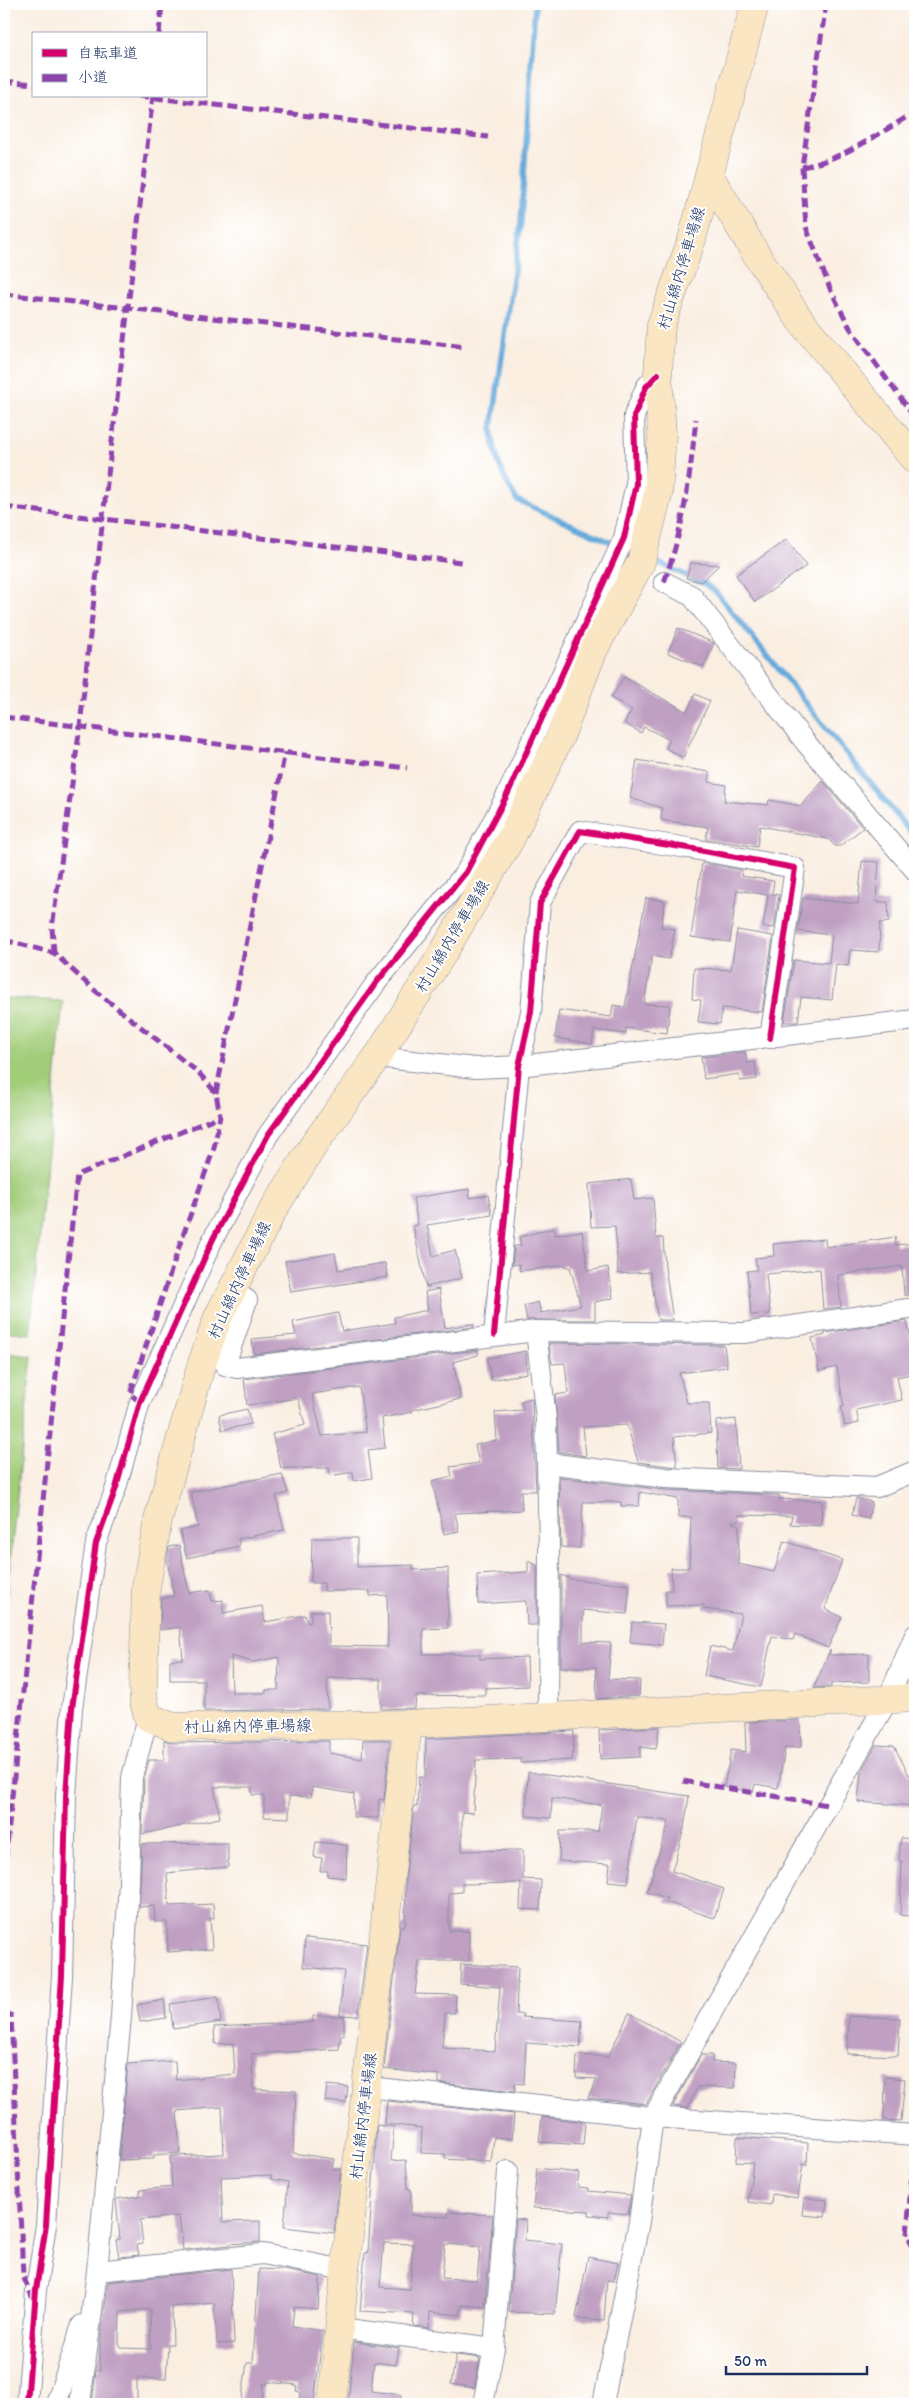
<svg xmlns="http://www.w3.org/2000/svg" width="919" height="2408" viewBox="0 0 919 2408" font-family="Itim,'Klee One',sans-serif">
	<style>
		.green { fill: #a1cc78; stroke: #5e7e6b }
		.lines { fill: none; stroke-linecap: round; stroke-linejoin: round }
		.stream { stroke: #66aadb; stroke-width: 5.5 }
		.building { fill: #bf9fc2; fill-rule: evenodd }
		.street-casing { stroke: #8a8ea0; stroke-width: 22 }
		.secondary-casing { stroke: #8a8ea0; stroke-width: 29 }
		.street { stroke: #fff; stroke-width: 20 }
		.secondary { stroke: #fbe6c3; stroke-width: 28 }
		.quiet { stroke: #8e44ad; stroke-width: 5; stroke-dasharray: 10 5; stroke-linecap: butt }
		.cycleway-casing { stroke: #fff; stroke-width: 9 }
		.cycleway { stroke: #d6006c; stroke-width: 6 }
		.labels { text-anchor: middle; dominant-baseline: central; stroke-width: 4; stroke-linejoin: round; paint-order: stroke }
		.street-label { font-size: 16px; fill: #1b2f5e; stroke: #fff }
	</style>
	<rect width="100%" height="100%" fill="#fff"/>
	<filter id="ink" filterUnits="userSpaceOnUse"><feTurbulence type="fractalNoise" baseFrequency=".02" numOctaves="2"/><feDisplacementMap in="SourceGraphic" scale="10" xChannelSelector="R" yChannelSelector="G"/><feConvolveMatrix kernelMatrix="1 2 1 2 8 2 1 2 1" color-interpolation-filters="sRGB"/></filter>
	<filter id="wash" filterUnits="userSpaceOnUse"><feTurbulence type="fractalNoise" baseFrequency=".0096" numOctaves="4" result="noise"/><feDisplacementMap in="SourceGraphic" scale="20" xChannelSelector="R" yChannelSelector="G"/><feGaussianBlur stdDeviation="1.12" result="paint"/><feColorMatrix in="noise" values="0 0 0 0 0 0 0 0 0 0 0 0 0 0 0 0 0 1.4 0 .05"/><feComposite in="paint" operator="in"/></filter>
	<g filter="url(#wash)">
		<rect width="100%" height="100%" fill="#faeee1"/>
		<g class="green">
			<path d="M4,998L63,1001L30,1334L4,1331Z"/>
			<path d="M4,1353L32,1356L4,1621Z"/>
		</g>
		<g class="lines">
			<g class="stream">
				<path d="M535,4L521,222L492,428C493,455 503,478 517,500L637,554"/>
				<path d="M650,559L705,584L715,591L915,838"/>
			</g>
		</g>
		<g id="blocks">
			<g class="building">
				<path d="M787,539L806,566L755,602L736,575Z"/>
				<path d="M691,563L719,565L701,582L686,578Z"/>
				<path d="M678,628L714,643L704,667L668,653Z"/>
				<path d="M624,677L687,712L695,694L710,701L683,758L666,748L670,740L644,727L641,733L624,723L632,710L611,698Z"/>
				<path d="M637,760L709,772V782L726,785L724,801L768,805L769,800L801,806L823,781L863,828L840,846H835L828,839L760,826L757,847L706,839L708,827L661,820L662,808L630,798Z"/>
				<path d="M862,861L879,862L876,902H888L889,922L880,923L879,952L850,950L848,966L836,964L832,1000L801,997L798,1022H784L794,960L829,963L832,935L798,931L803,898L858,904Z"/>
				<path d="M702,863L742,870L741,876L774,881L772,894L779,895L774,928L763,927L768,895L737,890L730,942L691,937Z"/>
				<path d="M646,898L665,901L661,927L675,929L669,959L652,956L644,1004L670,1005L667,1033L626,1028V1034L594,1030L592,1044L555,1038L559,1010L611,1017L613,1005L625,1007Z"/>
				<path d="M737,930L773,936L762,1012L722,1008L720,1024L698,1022L701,1000L692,999L694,968L731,970Z"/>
				<path d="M745,1052L747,1063L755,1062L757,1079L740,1081L739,1074L704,1079L701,1057Z"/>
				<path d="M631,1179L634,1200L653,1198L656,1238H663L665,1267L673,1320H658L650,1272L618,1274L615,1226L591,1227L589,1184Z"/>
				<path d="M469,1189L470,1198L488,1195L492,1215L427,1225L433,1256L455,1250L462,1278L426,1287L413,1226L418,1225L413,1198Z"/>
				<path d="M554,1228L555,1235L582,1231L588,1271L608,1267L613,1298L595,1302V1320H527L524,1306L538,1302L541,1313L581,1306L570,1267H566V1265L520,1271L519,1264L512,1265L514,1246H521L519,1237Z"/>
				<path d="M895,1237L896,1245L915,1243V1295H904L902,1266L838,1275L841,1307L823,1309L820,1269L766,1274L770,1314L751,1315L747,1271L757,1270L755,1258L774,1256L773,1244L825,1239L826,1247Z"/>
				<path d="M335,1253L338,1270L385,1263L388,1277L291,1292L285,1261Z"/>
				<path d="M439,1289L445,1328L473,1324L474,1327L254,1354L252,1339L296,1335L293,1322L338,1313L342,1331L395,1323L394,1317L428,1310L425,1292Z"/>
				<path d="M907,1321L915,1360V1373L897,1377L902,1400L856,1410L859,1423L845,1426L841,1407H844L837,1367L819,1371L812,1338L825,1335V1333Z"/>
				<path d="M549,1343L724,1345L727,1367L679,1373L687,1403H709L711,1433L674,1437L677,1467L638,1462L627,1425L583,1427L586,1456L559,1452L555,1395L568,1393L565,1363L552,1364Z"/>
				<path d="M478,1350V1355L453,1362L461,1399L412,1410V1412L382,1418L385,1448L368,1450L372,1478L354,1481L353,1472L330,1476L329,1468H281L272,1434L305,1425L298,1398L247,1405L244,1379ZM359,1387L366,1432L322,1436L312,1394Z"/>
				<path d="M526,1351L527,1373L491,1380L487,1358Z"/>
				<path d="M532,1398L536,1491H521L522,1510L455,1513L459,1531L444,1534L432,1481L452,1476L450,1467L479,1463L475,1445L497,1440L495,1412L523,1410L521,1401Z"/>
				<path d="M247,1409L251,1424L222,1430L219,1415Z"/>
				<path d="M736,1419L739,1469L718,1468L716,1421Z"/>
				<path d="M282,1474L288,1493L276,1496L284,1530L238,1539L239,1546L187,1558L180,1531L198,1527L191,1492Z"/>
				<path d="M559,1477L665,1490L779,1495V1499L822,1501L821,1526L790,1524L792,1516L739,1515V1521H732V1523L739,1525L738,1564L774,1572L784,1541L842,1560L825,1609L842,1617L828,1648L795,1634L793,1640L772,1636L761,1687L704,1676L710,1646L733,1651L741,1614L704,1609V1605L666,1606V1590H672L671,1568H689L691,1517H678V1499L640,1492L639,1506H621V1502H583L580,1548L561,1547Z"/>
				<path d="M856,1498L872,1502L868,1519L852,1515Z"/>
				<path d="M312,1538H357V1567L413,1565V1570L448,1568V1628L423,1629V1654H480V1659L527,1657L528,1686L485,1688V1695L416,1696L415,1708L381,1709V1679L327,1678L328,1709L204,1711V1680H170V1660L183,1659L180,1627L160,1630L161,1599L174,1596L167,1560L169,1547L179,1545L189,1593L210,1590L212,1601L223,1600V1613L262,1606L265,1622L305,1615L308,1623L311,1622V1611H328L329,1646L388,1647L387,1595L370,1596V1591H324V1583H311ZM231,1656L253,1662L279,1657L278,1690H266V1693H232Z"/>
				<path d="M528,1561L537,1565V1625H527L526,1601L478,1604L477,1575L528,1572Z"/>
				<path d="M561,1575L571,1579L630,1585L627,1614L583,1610V1642L611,1643L608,1679L640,1680L639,1696L597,1699L596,1667H561Z"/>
				<path d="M632,1622L664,1624L662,1645L630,1642Z"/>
				<path d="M830,1650V1655L869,1654V1682L831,1683V1687L814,1688Z"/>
				<path d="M800,1720L801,1747L785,1748L778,1788L755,1784L753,1792L724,1787L731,1750L746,1752L745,1722Z"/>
				<path d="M659,1727L656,1749L640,1747V1757L600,1759L599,1730Z"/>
				<path d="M574,1731L572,1760L521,1763V1759L476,1760L473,1813L462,1812V1851L523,1850V1879L541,1880L540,1910L520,1909L521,1883L462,1884V1892L449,1893V1931H469V1961H419L415,1994L456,1995L455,2013H445L442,2048L495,2051L500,1987L460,1984L461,1964L518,1967L516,2014H523L522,2017L582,2021L580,2047L526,2043L524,2084L515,2083V2091L439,2083V2075L384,2069L400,1926H405L406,1874L414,1806L417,1807L419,1777H425L426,1739Z"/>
				<path d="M164,1740L173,1743L329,1741V1753L362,1759L363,1740H390L384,1800L379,1799L378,1818L353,1817L354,1794L312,1787L311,1797L289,1796V1818L264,1817V1795H252V1787H214L220,1818L142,1834L144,1779L149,1760H164Z"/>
				<path d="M876,1745L894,1746L909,1775H915V1806L858,1802L861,1772Z"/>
				<path d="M528,1772L689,1796L684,1828L672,1871L724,1889L714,1918L666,1902L667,1898L647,1892L669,1821L637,1817L628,1883L608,1881L610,1864L559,1861L560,1831H598L602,1805L552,1798L551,1818L526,1816Z"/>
				<path d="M901,1838L915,1839V1917L900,1915L902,1861H899Z"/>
				<path d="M316,1842L347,1845L346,1878L327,1876L328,1871H320L322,1858L314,1857Z"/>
				<path d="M228,1843V1867L167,1873L169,1906L213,1904L214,1918H210L212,1949L168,1952L167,1922H155L154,1906L139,1907L142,1844Z"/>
				<path d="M305,1938L367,1944L358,2016L340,2015L344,1971L303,1967Z"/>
				<path d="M218,1997L221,2022L173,2029L170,2004Z"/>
				<path d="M164,2000L166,2018L140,2022L137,2005Z"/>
				<path d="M629,2013L681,2042L646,2104L588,2098L597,2079L576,2078L577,2055L608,2057Z"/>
				<path d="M313,2016H344V2035H341L339,2049L252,2054L253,2089L296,2091L293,2153L334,2159L332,2169H341L334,2233L284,2227L288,2182L271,2179L272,2175L221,2177L223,2222L260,2221V2242L230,2244V2245L183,2250L179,2216L140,2220L143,2244L137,2245L139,2255L119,2257L116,2240L120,2239L116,2199L140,2196V2190L172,2187L170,2156L224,2154L222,2107L177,2111L180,2153L154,2155V2159L119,2160L128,2064L175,2061L176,2080L235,2074L233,2043L215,2044L214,2027L313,2022Z"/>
				<path d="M849,2016L900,2018L898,2056L847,2054Z"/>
				<path d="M701,2055H712V2062L736,2063L735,2088L697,2087L688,2108L673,2106Z"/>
				<path d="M885,2077L905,2079L901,2121L884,2120Z"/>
				<path d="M327,2085L348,2087L346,2103L325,2101Z"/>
				<path d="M387,2101L514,2114L512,2139L494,2137L491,2162L445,2159V2154L421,2153L422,2128L385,2124Z"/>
				<path d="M542,2117L585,2122L583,2145L539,2142Z"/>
				<path d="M377,2125L394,2127L391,2161L406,2160L408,2189H411V2215L448,2217V2212L493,2215L485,2307L462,2305L460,2315L430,2312L429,2328L413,2326L414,2314L360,2311L365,2253H368ZM384,2243L413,2244L410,2289L380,2287ZM445,2244L480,2247L477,2280L442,2278Z"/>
				<path d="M737,2137L808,2143L807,2165L803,2164L798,2198L772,2194L771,2205L748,2202L753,2163L736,2162Z"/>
				<path d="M537,2168L579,2173L577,2187L588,2188V2191L631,2195L628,2214L608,2212V2217L589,2215V2211L533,2208Z"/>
				<path d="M804,2198L827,2200L825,2217L802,2215Z"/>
				<path d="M516,2219L526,2220L525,2240L562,2244L555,2314L509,2312Z"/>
				<path d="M588,2257L618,2263L614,2281L607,2280L604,2320L576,2318Z"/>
				<path d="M231,2269L234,2343L217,2344L214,2303L172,2307L173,2344H168L166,2379L137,2378V2403H92L96,2370H100V2345L108,2282ZM150,2309L151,2349L121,2348L119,2344L120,2312Z"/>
				<path d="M259,2269L284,2270L320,2277L318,2309L294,2307L292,2326L323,2331L314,2404H299L300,2392L296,2391L297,2385L267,2382L266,2385L263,2384L262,2404H241L247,2363H253Z"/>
				<path d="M354,2342L399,2348L396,2365L374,2362L371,2391L401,2395L400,2404H348Z"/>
				<path d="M456,2355L480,2358L474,2388L451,2384Z"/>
			</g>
		</g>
	</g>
	<g filter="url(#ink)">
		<use href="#blocks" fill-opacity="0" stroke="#8a8ea0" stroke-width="1"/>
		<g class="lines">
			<g class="street-casing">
				<g id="street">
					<path d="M664,582L692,596L806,743L915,870"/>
					<path d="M377,1057L475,1068L519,1066L915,1020"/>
					<path d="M232,1290L247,1300L225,1365L237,1368L536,1331L744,1333L915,1308"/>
					<path d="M536,1331L546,1419L549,1546L548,1717"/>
					<path d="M494,1335L519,1066L531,1012L540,903L580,831L688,848L795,868L770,1038"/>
					<path d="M547,1463L666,1478L877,1487L915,1471"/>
					<path d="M367,2087L653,2117L915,2135"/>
					<path d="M97,2271L263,2254L345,2270"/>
					<path d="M339,2328L494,2348L483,2404"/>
					<path d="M494,2348L508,2171"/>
					<path d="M27,2404L36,2290L46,2225L62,1976L66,1796L72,1708L96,1543L116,1488L140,1402L213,1239L268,1135L376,983L466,872L507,795L624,538L636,484L634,416L646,387L658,374"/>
					<path d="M56,2404L82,2325"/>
					<path d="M80,2404L97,2271L121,2017L129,1882L132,1777L148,1717"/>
					<path d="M603,2404L639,2222L653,2117L888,1699L915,1635"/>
				</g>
			</g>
			<g class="secondary-casing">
				<g id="secondary">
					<path d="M755,4L692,239L661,325L658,374L662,434L658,495L641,562L593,651L560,737L511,838L440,958L377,1057L315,1143L273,1210L218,1317L201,1366L158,1520L146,1587L143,1686L144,1702L148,1717L173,1727L408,1724L915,1698"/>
					<path d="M709,175L756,254L800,320L915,460"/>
					<path d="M332,2404L345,2270L408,1724"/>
				</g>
			</g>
			<use href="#street" class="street"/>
			<use href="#secondary" class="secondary"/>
			<g class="quiet">
				<path d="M826,4L802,167L806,227L831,291L850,328L915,418"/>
				<path d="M159,34L162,4"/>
				<path d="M4,81L34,84"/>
				<path d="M139,96L488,137"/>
				<path d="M802,167C843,159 879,134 915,112"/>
				<path d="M4,294L466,347"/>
				<path d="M4,507L461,562"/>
				<path d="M664,582C684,529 690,475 696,419"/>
				<path d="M4,717L407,768"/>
				<path d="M4,940L54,953L93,989L199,1073L216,1093L220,1116L214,1148L180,1244L130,1394L140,1402"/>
				<path d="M54,953L52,928L80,726L103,517L153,96"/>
				<path d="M216,1093L285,752"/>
				<path d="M683,1781L828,1805"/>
				<path d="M4,1873L77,1175L220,1116"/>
				<path d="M4,2014L11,2015L23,2276L33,2299"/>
				<path d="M915,2134L907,2234L915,2250"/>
			</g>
			<g class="cycleway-casing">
				<g id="cycleway">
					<path d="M494,1335L519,1066L531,1012L540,903L580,831L688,848L795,868L770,1038"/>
					<path d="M27,2404L36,2290L46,2225L62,1976L66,1796L72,1708L96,1543L116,1488L140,1402L213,1239L268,1135L376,983L466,872L507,795L624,538L636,484L634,416L646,387L658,374"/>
				</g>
			</g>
			<use href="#cycleway" class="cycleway"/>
		</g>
	</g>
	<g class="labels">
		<g class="street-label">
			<text transform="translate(681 268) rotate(-73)">村山綿内停車場線</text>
			<text transform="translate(452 936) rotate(-59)">村山綿内停車場線</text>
			<text transform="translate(239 1280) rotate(-65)">村山綿内停車場線</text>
			<text transform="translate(248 1726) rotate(-1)">村山綿内停車場線</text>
			<text transform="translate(363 2116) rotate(-83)">村山綿内停車場線</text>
		</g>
	</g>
	<rect width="919" height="2408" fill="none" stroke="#fff" stroke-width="20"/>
	<rect x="32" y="32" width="175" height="65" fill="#ffffff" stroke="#a4acbf"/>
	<rect x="42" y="49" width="25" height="8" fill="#d6006c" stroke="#a4acbf"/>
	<text x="78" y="58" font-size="15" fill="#1b2f5e">自転車道</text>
	<rect x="42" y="74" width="25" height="8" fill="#8e44ad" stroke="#a4acbf"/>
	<text x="78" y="82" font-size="15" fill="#1b2f5e">小道</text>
	<path d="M726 2366v8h141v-8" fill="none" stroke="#1b2f5e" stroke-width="2.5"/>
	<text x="734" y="2366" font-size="15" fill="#1b2f5e" stroke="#ffffff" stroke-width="4" paint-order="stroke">50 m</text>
</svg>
